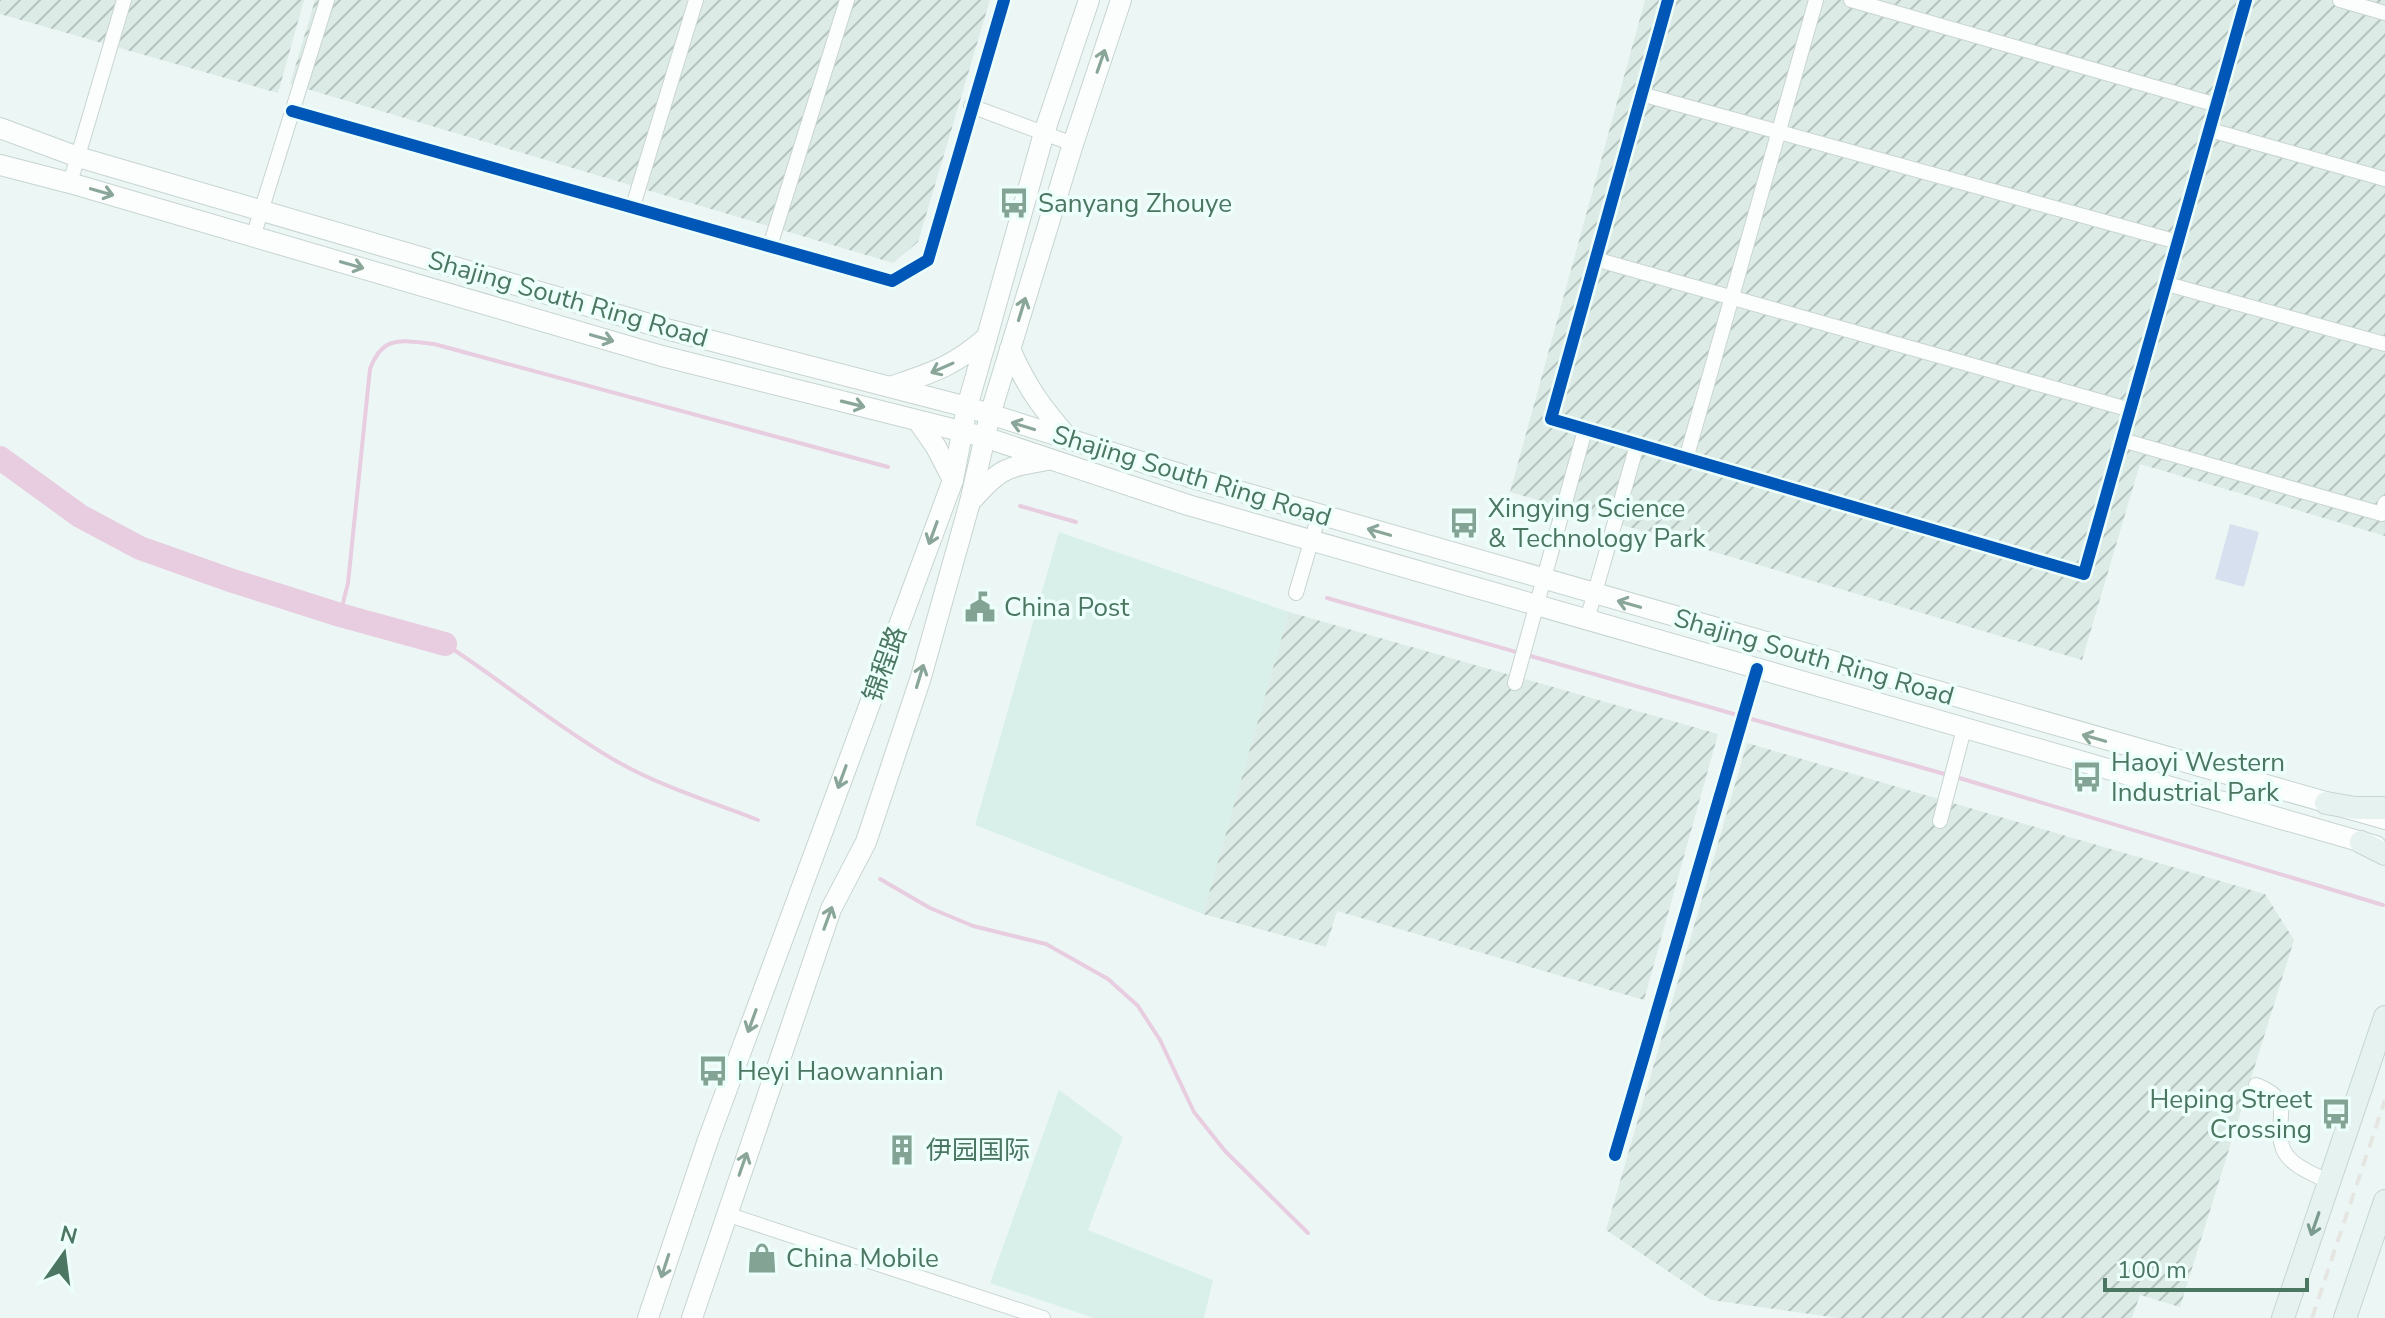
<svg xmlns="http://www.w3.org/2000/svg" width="2385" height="1318" viewBox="0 0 2385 1318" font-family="'Nunito Sans','Noto Sans SC',sans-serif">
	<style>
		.residential { fill: #d9f0ea }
		.industrial { fill: url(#industrial-furrows) }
		.green { fill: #d7e0ef }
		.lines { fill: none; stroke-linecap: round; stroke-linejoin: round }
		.stream { stroke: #e8cde0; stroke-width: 4 }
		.river { stroke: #e8cde0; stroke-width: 24 }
		.minor-casing { stroke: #c9d5d1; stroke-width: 16 }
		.secondary-casing { stroke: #c6d4cf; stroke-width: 22 }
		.primary-casing { stroke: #c6d6cf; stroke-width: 24 }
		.minor { stroke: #fcfefe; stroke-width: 14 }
		.secondary { stroke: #fcfefe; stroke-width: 20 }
		.primary { stroke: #e6f2f0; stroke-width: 22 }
		.rail { stroke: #e5e6e2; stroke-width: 4; stroke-dasharray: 12 8; stroke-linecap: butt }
		.cycleway-casing { stroke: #edfffb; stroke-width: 17 }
		.cycleway { stroke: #0057b8; stroke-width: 12 }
		.oneway { stroke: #89a699 }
		.oneway2 { stroke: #7a9b8d }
		.labels { text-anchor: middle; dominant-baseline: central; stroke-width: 7; stroke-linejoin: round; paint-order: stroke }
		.poi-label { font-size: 26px; fill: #4b7662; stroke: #edfffb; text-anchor: start }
		.street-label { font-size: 26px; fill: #4b7662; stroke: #edfffb }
	</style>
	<defs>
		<pattern id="industrial-furrows" width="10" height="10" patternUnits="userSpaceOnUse" patternTransform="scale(2)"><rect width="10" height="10" fill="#dcebe6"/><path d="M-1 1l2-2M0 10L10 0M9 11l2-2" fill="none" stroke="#b4c3be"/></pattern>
	</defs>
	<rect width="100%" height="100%" fill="#ecf7f5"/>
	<g class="residential">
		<path d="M1059,532L1289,612L1203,914L975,825Z"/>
		<path d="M1059,1090L1123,1137L1088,1230L1213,1280L1204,1318H1094L990,1283Z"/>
	</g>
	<g class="industrial">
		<path d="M0,0H304L278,93L0,14Z"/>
		<path d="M315,0H990L918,242L893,263L290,84Z"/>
		<path d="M1645,0H2385V536L2140,464L2082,660L1510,492Z"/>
		<path d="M1289,612L1718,734L1644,1000L1337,911L1326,947L1203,914Z"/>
		<path d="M1747,743L2265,894L2294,940L2180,1307L2140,1295L2132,1318H1838L1711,1300L1606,1230Z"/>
	</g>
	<path class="green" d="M2230,524L2259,532L2244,587L2215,579Z"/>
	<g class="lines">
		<g class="stream">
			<path d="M1020,506L1076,522"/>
			<path d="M1327,598L1948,775"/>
			<path d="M340,615L348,583L370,369C383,334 402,341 434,344L888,467"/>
			<path d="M445,644C501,680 553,724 611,758C656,785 709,801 758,820"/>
			<path d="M1956,777L2383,905"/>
			<path d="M880,879L930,908L973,926L1046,944L1108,979L1138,1006L1160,1040L1194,1112L1225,1151L1308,1233"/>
		</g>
		<path class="river" d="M0,458L80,516L140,548L230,580L340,615L445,644"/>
		<g class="minor-casing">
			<g id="minor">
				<path d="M1668,0L1551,419L2084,574L2246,0"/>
				<path d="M1851,0L2217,105"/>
				<path d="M2340,0L2385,13"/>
				<path d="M1641,94L2178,242"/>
				<path d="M971,106L1073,144"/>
				<path d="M292,111L892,281L928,260L1004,0"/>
				<path d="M2210,130L2385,179"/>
				<path d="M70,183L124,0"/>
				<path d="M633,206L696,0"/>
				<path d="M253,237L327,0"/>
				<path d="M770,246L847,0"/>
				<path d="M1595,259L2131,410"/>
				<path d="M2167,284L2385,344"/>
				<path d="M2122,440L2382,514L2385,503"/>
				<path d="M1686,459L1816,0"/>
				<path d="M1296,593L1319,515"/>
				<path d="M1587,620L1637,445"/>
				<path d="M1515,683L1585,430"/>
				<path d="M1940,821L1964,729"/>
				<path d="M2256,1085C2298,1101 2272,1120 2283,1149C2290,1166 2314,1174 2329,1182"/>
				<path d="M1615,1155L1757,669"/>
				<path d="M726,1214L1043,1318"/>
			</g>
		</g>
		<g class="secondary-casing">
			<g id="secondary">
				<path d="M0,128L78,157L670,330L967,407L1196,479L2385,819"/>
				<path d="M0,165L70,183L662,356L984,437L1188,505L2376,846"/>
				<path d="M1010,349C1027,388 1042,408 1070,440"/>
				<path d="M890,387C931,373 953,367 987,337"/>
				<path d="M918,421L936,447L953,480"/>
				<path d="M973,499C1000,468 1007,467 1047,460"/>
				<path d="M648,1318L708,1140L953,480L967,407L987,337L1044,133L1089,0"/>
				<path d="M692,1318L831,909L866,842L921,677L970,502L990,415L1073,144L1121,0"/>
			</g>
		</g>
		<g class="primary-casing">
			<g id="primary">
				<path d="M2326,803L2355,808H2385"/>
				<path d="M2361,842L2385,854"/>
				<path d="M2283,1318L2385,1017"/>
				<path d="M2345,1318L2385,1201"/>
			</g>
		</g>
		<use href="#minor" class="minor"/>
		<use href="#secondary" class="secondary"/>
		<use href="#primary" class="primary"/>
		<path class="rail" d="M2312,1318L2385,1100"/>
		<g class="cycleway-casing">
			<g id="cycleway">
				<path d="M1668,0L1551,419L2084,574L2246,0"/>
				<path d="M292,111L892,281L928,260L1004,0"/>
				<path d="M1615,1155L1757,669"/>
			</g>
		</g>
		<use href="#cycleway" class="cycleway"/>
	</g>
	<defs><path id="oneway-shaft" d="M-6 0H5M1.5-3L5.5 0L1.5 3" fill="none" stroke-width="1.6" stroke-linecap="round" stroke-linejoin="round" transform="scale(2)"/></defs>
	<g class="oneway">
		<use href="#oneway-shaft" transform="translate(1101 61) rotate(-71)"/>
		<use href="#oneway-shaft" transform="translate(102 192) rotate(16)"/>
		<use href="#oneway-shaft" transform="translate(352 265) rotate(16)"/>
		<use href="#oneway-shaft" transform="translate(1022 309) rotate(-73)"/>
		<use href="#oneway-shaft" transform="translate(602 338) rotate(16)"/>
		<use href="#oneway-shaft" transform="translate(942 368) rotate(156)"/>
		<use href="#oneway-shaft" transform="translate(853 404) rotate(14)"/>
		<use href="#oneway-shaft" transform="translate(1023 426) rotate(-163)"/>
		<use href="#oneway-shaft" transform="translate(1379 532) rotate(-164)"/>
		<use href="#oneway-shaft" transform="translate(933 533) rotate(110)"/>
		<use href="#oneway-shaft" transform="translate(1629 604) rotate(-164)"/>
		<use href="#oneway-shaft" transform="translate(920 676) rotate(-73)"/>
		<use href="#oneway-shaft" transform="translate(2094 738) rotate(-164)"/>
		<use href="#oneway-shaft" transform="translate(842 777) rotate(110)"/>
		<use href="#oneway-shaft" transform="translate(828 918) rotate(-70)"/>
		<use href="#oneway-shaft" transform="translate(752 1021) rotate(110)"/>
		<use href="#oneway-shaft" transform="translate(743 1164) rotate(-71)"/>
		<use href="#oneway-shaft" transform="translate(665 1266) rotate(108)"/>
	</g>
	<use class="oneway2" href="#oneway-shaft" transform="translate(2315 1224) rotate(109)"/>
	<defs>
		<g id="bus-bare" transform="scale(2.4)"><path d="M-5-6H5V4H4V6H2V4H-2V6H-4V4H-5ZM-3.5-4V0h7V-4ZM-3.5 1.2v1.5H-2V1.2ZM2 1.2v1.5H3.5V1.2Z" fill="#83a395" stroke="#edfffb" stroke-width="2.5" paint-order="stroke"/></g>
		<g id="civic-bare" transform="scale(2.4)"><path d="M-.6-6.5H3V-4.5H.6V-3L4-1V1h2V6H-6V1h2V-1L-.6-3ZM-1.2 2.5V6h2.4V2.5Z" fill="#83a395" stroke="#edfffb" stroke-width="2.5" paint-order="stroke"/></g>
		<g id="building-bare" transform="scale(2.4)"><path d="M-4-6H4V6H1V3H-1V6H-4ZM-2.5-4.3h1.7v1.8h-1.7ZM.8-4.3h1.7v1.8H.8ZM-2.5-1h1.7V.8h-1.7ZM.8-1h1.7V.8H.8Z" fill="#83a395" stroke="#edfffb" stroke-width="2.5" paint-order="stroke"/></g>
		<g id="shop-bare" transform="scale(2.4)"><path d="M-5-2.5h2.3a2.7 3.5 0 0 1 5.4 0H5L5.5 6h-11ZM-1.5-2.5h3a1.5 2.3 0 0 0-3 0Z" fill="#83a395" stroke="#edfffb" stroke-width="2.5" paint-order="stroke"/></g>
	</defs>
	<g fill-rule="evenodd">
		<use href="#bus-bare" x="1014" y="203"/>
		<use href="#bus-bare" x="1464" y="523"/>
		<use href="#civic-bare" x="980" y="607"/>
		<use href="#bus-bare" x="2087" y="777"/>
		<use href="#bus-bare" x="713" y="1071"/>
		<use href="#bus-bare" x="2336" y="1114"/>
		<use href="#building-bare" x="902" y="1150"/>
		<use href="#shop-bare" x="762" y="1258"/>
	</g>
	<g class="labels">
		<g class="poi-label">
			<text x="1038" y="203">Sanyang Zhouye</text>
			<text x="1488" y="508">Xingying Science<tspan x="1488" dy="30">&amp; Technology Park</tspan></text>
			<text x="1004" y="607">China Post</text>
			<text x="2111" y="762">Haoyi Western<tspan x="2111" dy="30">Industrial Park</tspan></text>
			<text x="737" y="1071">Heyi Haowannian</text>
			<text x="2312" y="1099" text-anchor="end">Heping Street<tspan x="2312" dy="30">Crossing</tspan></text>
			<text x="926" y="1150">伊园国际</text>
			<text x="786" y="1258">China Mobile</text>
		</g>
		<g class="street-label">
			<text transform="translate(568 299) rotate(16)">Shajing South Ring Road</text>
			<text transform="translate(1192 476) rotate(17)">Shajing South Ring Road</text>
			<text transform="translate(1814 657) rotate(16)">Shajing South Ring Road</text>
			<text transform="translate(885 664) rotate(-70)">锦程路</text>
		</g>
	</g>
	<g transform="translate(64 1254) rotate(14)" stroke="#edfffb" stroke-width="6" paint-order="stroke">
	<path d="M0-6L14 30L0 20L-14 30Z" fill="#4b7662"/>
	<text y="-12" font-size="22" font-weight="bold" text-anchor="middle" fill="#4b7662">N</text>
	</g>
	<path d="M2105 1278v12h202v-12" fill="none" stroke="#4b7662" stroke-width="4"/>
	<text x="2117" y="1278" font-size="24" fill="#4b7662" stroke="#edfffb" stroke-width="6" paint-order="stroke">100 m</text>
</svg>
